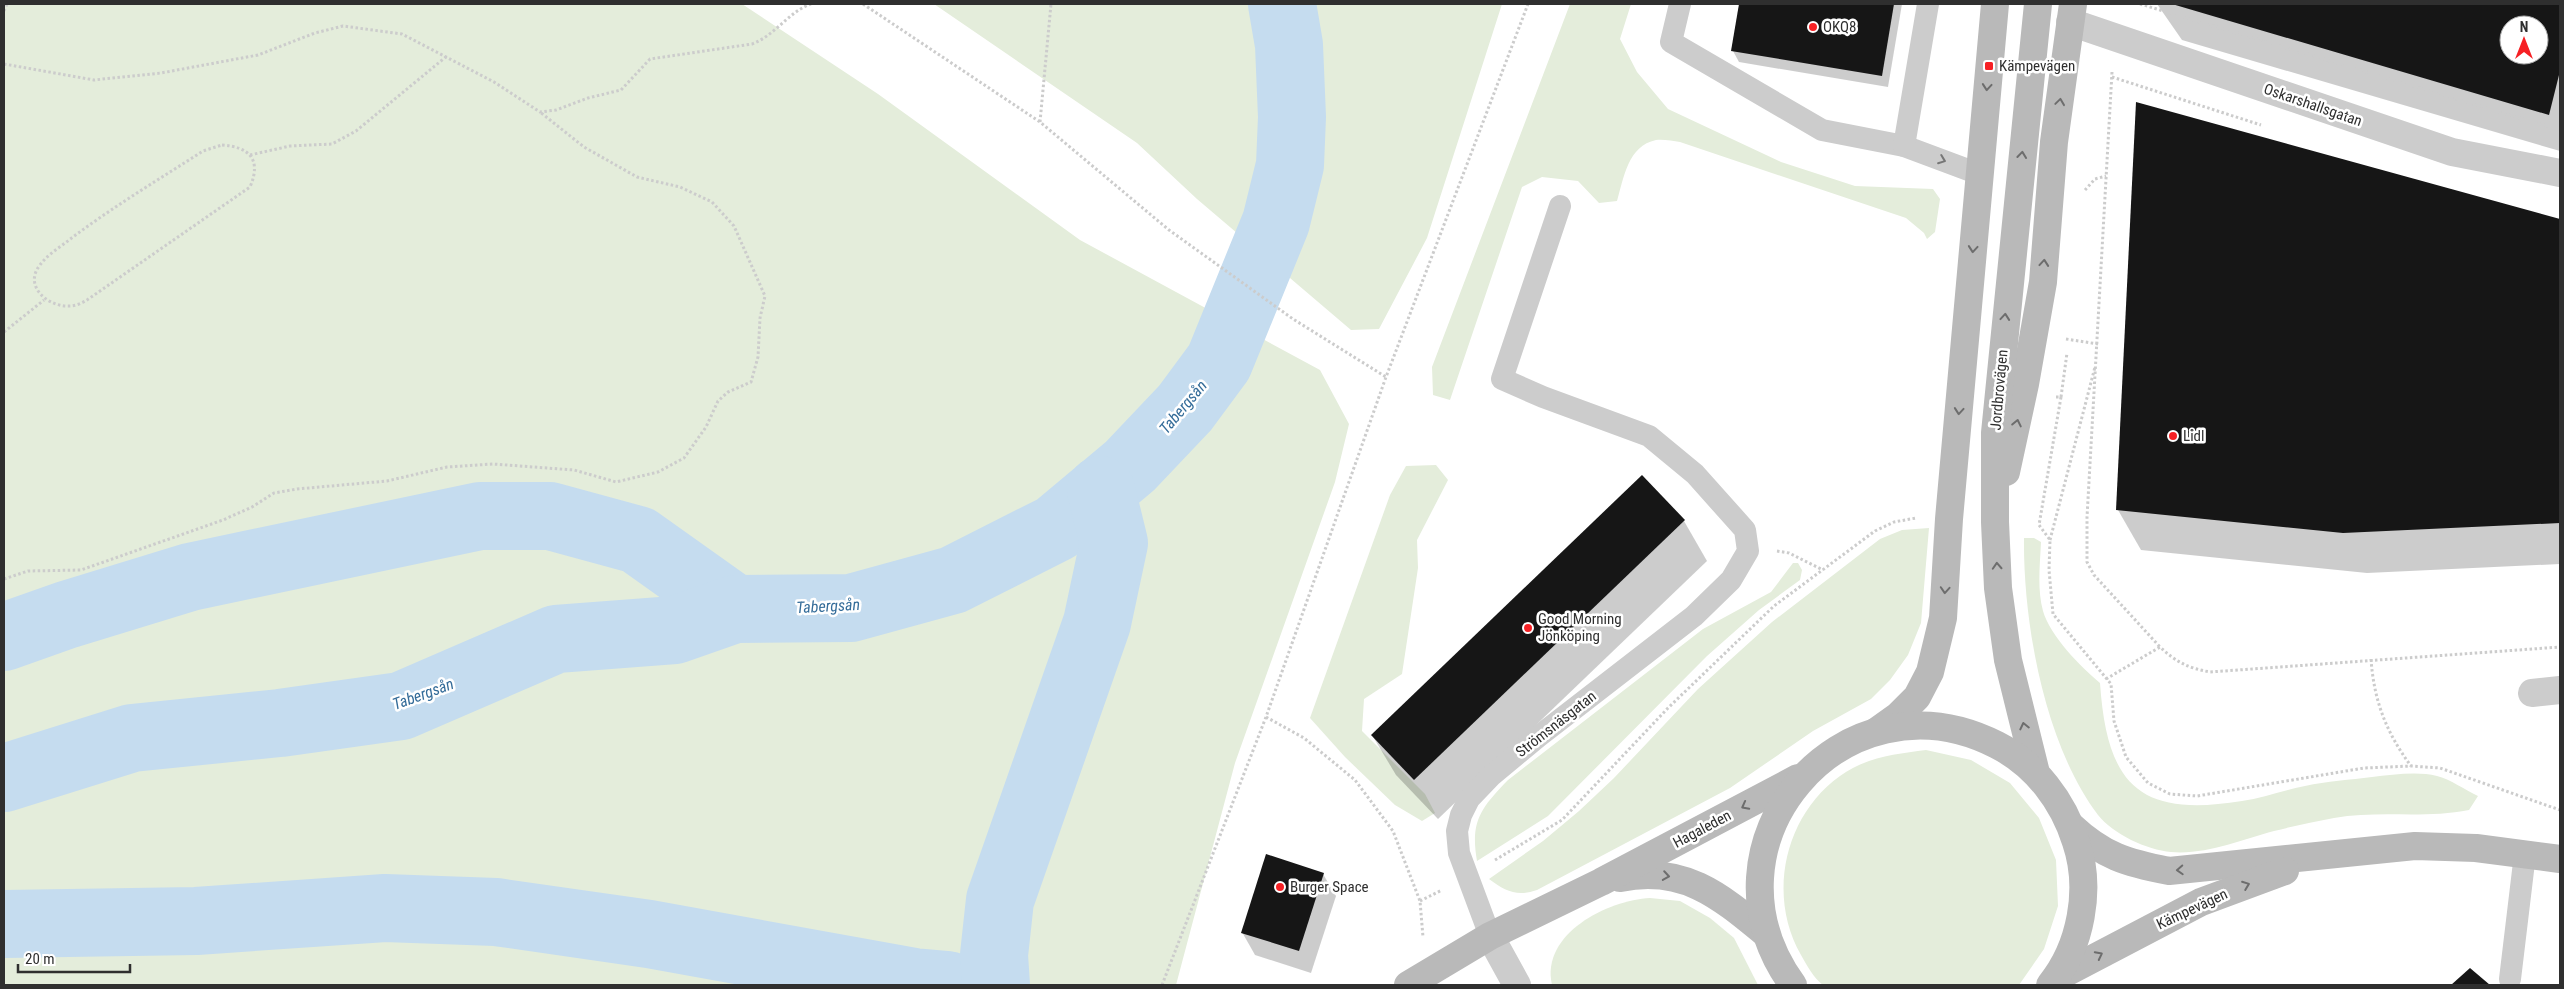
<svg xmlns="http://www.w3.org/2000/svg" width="2564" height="989" viewBox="0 0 2564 989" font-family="'Roboto Condensed',sans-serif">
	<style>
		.green { fill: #e4eddb }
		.shadow { fill: #0003; fill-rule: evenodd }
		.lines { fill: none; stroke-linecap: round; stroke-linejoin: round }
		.river { stroke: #c5dcef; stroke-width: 68 }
		.building { fill: #161616; fill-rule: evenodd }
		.path { stroke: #ccc; stroke-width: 3; stroke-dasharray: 2.5 2.5; stroke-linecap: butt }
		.lane { stroke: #ccc; stroke-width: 22 }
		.street { stroke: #ccc; stroke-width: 28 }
		.secondary { stroke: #b9b9b9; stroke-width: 28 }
		.oneway { stroke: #6d6d6d }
		.oneway2 { stroke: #767676 }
		.poi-dot { fill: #f62024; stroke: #fff; stroke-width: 2 }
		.labels { text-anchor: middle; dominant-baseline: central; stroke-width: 5; stroke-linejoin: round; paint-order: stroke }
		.poi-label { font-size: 15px; fill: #2f2f2f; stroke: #fff; text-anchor: start }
		.street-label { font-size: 15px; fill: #2f2f2f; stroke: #fff }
		.water-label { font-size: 16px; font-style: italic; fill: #346c99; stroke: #fff }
	</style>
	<rect width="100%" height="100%" fill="#fff"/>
	<g class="green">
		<path d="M4,4H742L878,94L1080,240L1320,370L1349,424L1335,482L1235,763L1176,985H4Z"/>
		<path d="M934,4H1502L1427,238L1379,329L1351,330L1197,199L1137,143Z"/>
		<path d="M1570,4H1631L1620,39L1637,72L1668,109L1781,162L1855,186L1933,189L1940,199L1935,232L1927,239L1924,233L1906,218L1680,142C1673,141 1663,139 1656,140C1628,146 1624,177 1617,201L1599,203L1578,181L1542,177L1522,187L1450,400L1433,395L1432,367Z"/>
		<path d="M1436,465L1448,480L1417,540L1418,568L1402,674L1364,699L1362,731L1425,794L1435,813L1422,821L1395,805L1345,757L1310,718L1390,495L1406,466Z"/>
		<path d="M1929,528L1921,623L1908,655L1890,680L1871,699L1813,731L1730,788L1537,890C1517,897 1505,891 1489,879L1543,841L1579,811L1614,778L1698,689L1772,622L1880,539L1902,530Z"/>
		<path d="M2024,538H2034L2041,542C2040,565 2037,589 2043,611C2050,636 2081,667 2100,683C2107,784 2138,818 2242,801C2263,798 2284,790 2305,786C2327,781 2350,780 2372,777C2392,775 2417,771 2437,776C2450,779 2465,790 2478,796L2469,810C2425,819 2378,810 2334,818C2314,822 2294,826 2274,831C2241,840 2206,855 2171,852C2147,850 2113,834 2098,815C2045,745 2023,624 2024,538Z"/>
		<path d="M1793,563H1798L1802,570L1800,580L1759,610L1707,656L1548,816L1477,861C1470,821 1481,808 1508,780L1703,629L1771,592Z"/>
		<path d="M1926,750L1971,760L2010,783L2039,818L2056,860L2058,906L2044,949L2019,985H1823C1813,977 1808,967 1801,955C1767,896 1784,816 1840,776C1866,757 1896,754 1926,750Z"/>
		<path d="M1650,898L1680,901L1710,918L1734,938L1758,985H1552C1540,934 1608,900 1650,898Z"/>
	</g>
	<g class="shadow">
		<path d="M1740,4H1902L1888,87L1739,62L1733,51Z"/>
		<path d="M2157,4H2560V151L2182,40ZM2509,25H2539V55H2509Z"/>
		<path d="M2137,104L2560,220V564L2367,573L2141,550L2118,510Z"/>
		<path d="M1642,477L1684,521L1707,561L1438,819L1396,775L1372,735Z"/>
		<path d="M1323,874L1336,896L1311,973L1255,955L1242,932Z"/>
	</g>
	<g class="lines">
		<g class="river">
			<path d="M4,637L66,615L190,577L480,516H550L638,540L735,609"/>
			<path d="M4,778L132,738L280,723L401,706L556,639L675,630L735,609L851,608L953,580L1056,528L1130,466L1185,408L1219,362L1276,222L1290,165L1292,117L1289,45L1282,4"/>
			<path d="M4,924L196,921L385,908L496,912L649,934L914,982L948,985"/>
			<path d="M996,985L994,955L1000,900L1097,623L1114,543L1101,490"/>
		</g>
	</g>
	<g class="building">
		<path d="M1739,4H1894L1882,76L1731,51Z"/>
		<path d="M2172,4H2560V71L2549,115ZM2509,25H2539V55H2509Z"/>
		<path d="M2136,102L2560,219V523L2343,533L2116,510Z"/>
		<path d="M1642,475L1685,520L1414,780L1371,735Z"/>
		<path d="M1266,854L1324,873L1299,951L1241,933Z"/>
		<path d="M2470,968L2490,985H2451Z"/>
	</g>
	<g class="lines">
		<g class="path">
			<path d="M863,4L1040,122L1169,230L1293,319L1386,377"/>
			<path d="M2140,4L2560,130"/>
			<path d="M4,11L7,4"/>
			<path d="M4,64L94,80L161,73L258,55L315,33L343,26L402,34L494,82L540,112L556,110L588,98L621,90L650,59L752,44C776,35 788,12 811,4"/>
			<path d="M2112,72L2087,517V562L2094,575L2160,647"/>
			<path d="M2112,77L2261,125"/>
			<path d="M1040,122L1051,4"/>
			<path d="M222,145C249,147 262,159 250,187L87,300C82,303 76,306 69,306C48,307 23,286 40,265C47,255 59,248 69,240C111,208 158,180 203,151Z"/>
			<path d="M250,155L290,146L332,144L356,131L447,56"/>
			<path d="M2085,190L2095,179L2106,176"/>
			<path d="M4,332L44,300"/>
			<path d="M2066,339L2098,344"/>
			<path d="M2056,397H2061L2039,525L2050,540L2049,570L2053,614L2111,684L2114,721L2126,757L2148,783L2170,794L2197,796L2364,768L2411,766L2440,768L2560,810"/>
			<path d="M2061,397L2067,353"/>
			<path d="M2050,540L2095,367"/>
			<path d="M1777,551L1789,553L1823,570"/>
			<path d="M4,579L28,571L81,570L223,520L252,507L274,493L297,489L387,481L447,467L493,464L574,470L616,482L658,472L684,458L706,427L718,401L728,392L751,382L758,357L760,318L765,296L734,226L712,202L680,187L637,177L584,147L540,112"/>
			<path d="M2371,659C2374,701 2386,732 2411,766"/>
			<path d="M2106,679L2160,647C2176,662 2188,668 2210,672L2560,647"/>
			<path d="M1266,717L1304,738L1355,780L1393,831L1420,901L1423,937"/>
			<path d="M1495,860L1562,820L1668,708L1774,606L1875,531L1894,522L1916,518"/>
			<path d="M1420,901L1442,890"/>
			<path d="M1162,985L1266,717L1386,377L1528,4"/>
		</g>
		<g class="lane">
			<path d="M1680,4L1671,42L1822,130L1904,146L1979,174"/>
			<path d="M1904,146L1928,4"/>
			<path d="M1490,936L1459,853L1457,831L1461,815L1469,799L1492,775L1539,736L1694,616L1731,580L1748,551L1745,530L1695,474L1649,436L1543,397L1502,379L1560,206"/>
			<path d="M2510,979L2525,854"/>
		</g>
		<g class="street">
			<path d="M2070,22L2452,152L2560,173"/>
			<path d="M2532,693L2560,690"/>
			<path d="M1490,936L1517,985"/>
		</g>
		<g class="secondary">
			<path d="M2006,472L2025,384L2043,282L2054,142L2073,4"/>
			<path d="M1877,731L1898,716L1917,697L1930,672L1943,618L1949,519L1995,4"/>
			<path d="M2036,773L2008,660L1998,588L1995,522V433L2038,4"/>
			<path d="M2071,826C2103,856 2127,863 2169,871L2415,846L2476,848L2560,859"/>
			<path d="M1620,878C1683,865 1719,895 1765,933"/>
			<path d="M2056,978L2201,902L2285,871"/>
			<path d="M1408,985L1490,936L1601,882L1798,778"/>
			<path d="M1793,985C1691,845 1842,666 1997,745C2036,765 2063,801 2076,842C2092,889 2081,947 2050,985"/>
		</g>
	</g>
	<defs><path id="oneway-chevron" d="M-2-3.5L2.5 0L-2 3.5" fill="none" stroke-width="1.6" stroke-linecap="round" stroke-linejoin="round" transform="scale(1.25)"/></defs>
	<g class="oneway">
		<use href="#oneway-chevron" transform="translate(1987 87) rotate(95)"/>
		<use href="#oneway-chevron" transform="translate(2060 102) rotate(-82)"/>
		<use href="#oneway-chevron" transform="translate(2022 155) rotate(-84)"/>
		<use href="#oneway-chevron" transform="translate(1973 249) rotate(95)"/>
		<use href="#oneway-chevron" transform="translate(2044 263) rotate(-85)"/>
		<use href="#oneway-chevron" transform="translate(2005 317) rotate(-85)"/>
		<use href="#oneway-chevron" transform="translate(1959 411) rotate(95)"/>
		<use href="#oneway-chevron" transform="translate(2017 423) rotate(-78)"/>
		<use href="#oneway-chevron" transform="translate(1997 566) rotate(-93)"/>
		<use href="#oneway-chevron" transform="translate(1945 590) rotate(94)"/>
		<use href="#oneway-chevron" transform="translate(2024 726) rotate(-103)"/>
		<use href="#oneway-chevron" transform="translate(1745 806) rotate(152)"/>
		<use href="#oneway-chevron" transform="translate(2180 870) rotate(177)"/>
		<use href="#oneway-chevron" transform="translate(1666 876) rotate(9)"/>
		<use href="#oneway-chevron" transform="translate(2246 885) rotate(-21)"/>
		<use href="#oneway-chevron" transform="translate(2099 955) rotate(-27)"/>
	</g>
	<use class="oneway2" href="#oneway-chevron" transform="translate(1942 160) rotate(21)"/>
	<g class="poi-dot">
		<circle cx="1813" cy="27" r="5"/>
		<rect x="1984" y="61" width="10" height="10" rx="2.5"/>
		<circle cx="2173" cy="436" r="5"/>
		<circle cx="1528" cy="628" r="5"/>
		<circle cx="1280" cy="887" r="5"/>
	</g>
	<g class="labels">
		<g class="poi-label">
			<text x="1823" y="27">OKQ8</text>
			<text x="1999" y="66">Kämpevägen</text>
			<text x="2183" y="436">Lidl</text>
			<text x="1538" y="619">Good Morning<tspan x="1538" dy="17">Jönköping</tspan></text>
			<text x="1290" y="887">Burger Space</text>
		</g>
		<g class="street-label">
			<text transform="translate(2313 105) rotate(19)">Oskarshallsgatan</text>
			<text transform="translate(1999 390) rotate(-85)">Jordbrovägen</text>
			<text transform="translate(1556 724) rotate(-38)">Strömsnäsgatan</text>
			<text transform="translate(1702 829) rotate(-28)">Hagaleden</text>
			<text transform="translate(2192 909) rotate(-25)">Kämpevägen</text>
		</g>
		<g class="water-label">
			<text transform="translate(1183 407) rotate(-50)">Tabergsån</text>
			<text transform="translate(828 606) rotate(-3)">Tabergsån</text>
			<text transform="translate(423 694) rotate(-20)">Tabergsån</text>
		</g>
	</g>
	<rect width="2564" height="989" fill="none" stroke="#2f2f2f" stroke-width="10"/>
	<g transform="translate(2524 40)"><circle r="24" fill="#ffffff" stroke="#acacac"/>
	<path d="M0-4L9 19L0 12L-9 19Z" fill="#f62024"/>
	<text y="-8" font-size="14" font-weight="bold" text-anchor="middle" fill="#2f2f2f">N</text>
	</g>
	<path d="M18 964v8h112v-8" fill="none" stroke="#2f2f2f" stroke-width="2.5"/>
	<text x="25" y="964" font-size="15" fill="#2f2f2f" stroke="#ffffff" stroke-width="4" paint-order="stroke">20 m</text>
</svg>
